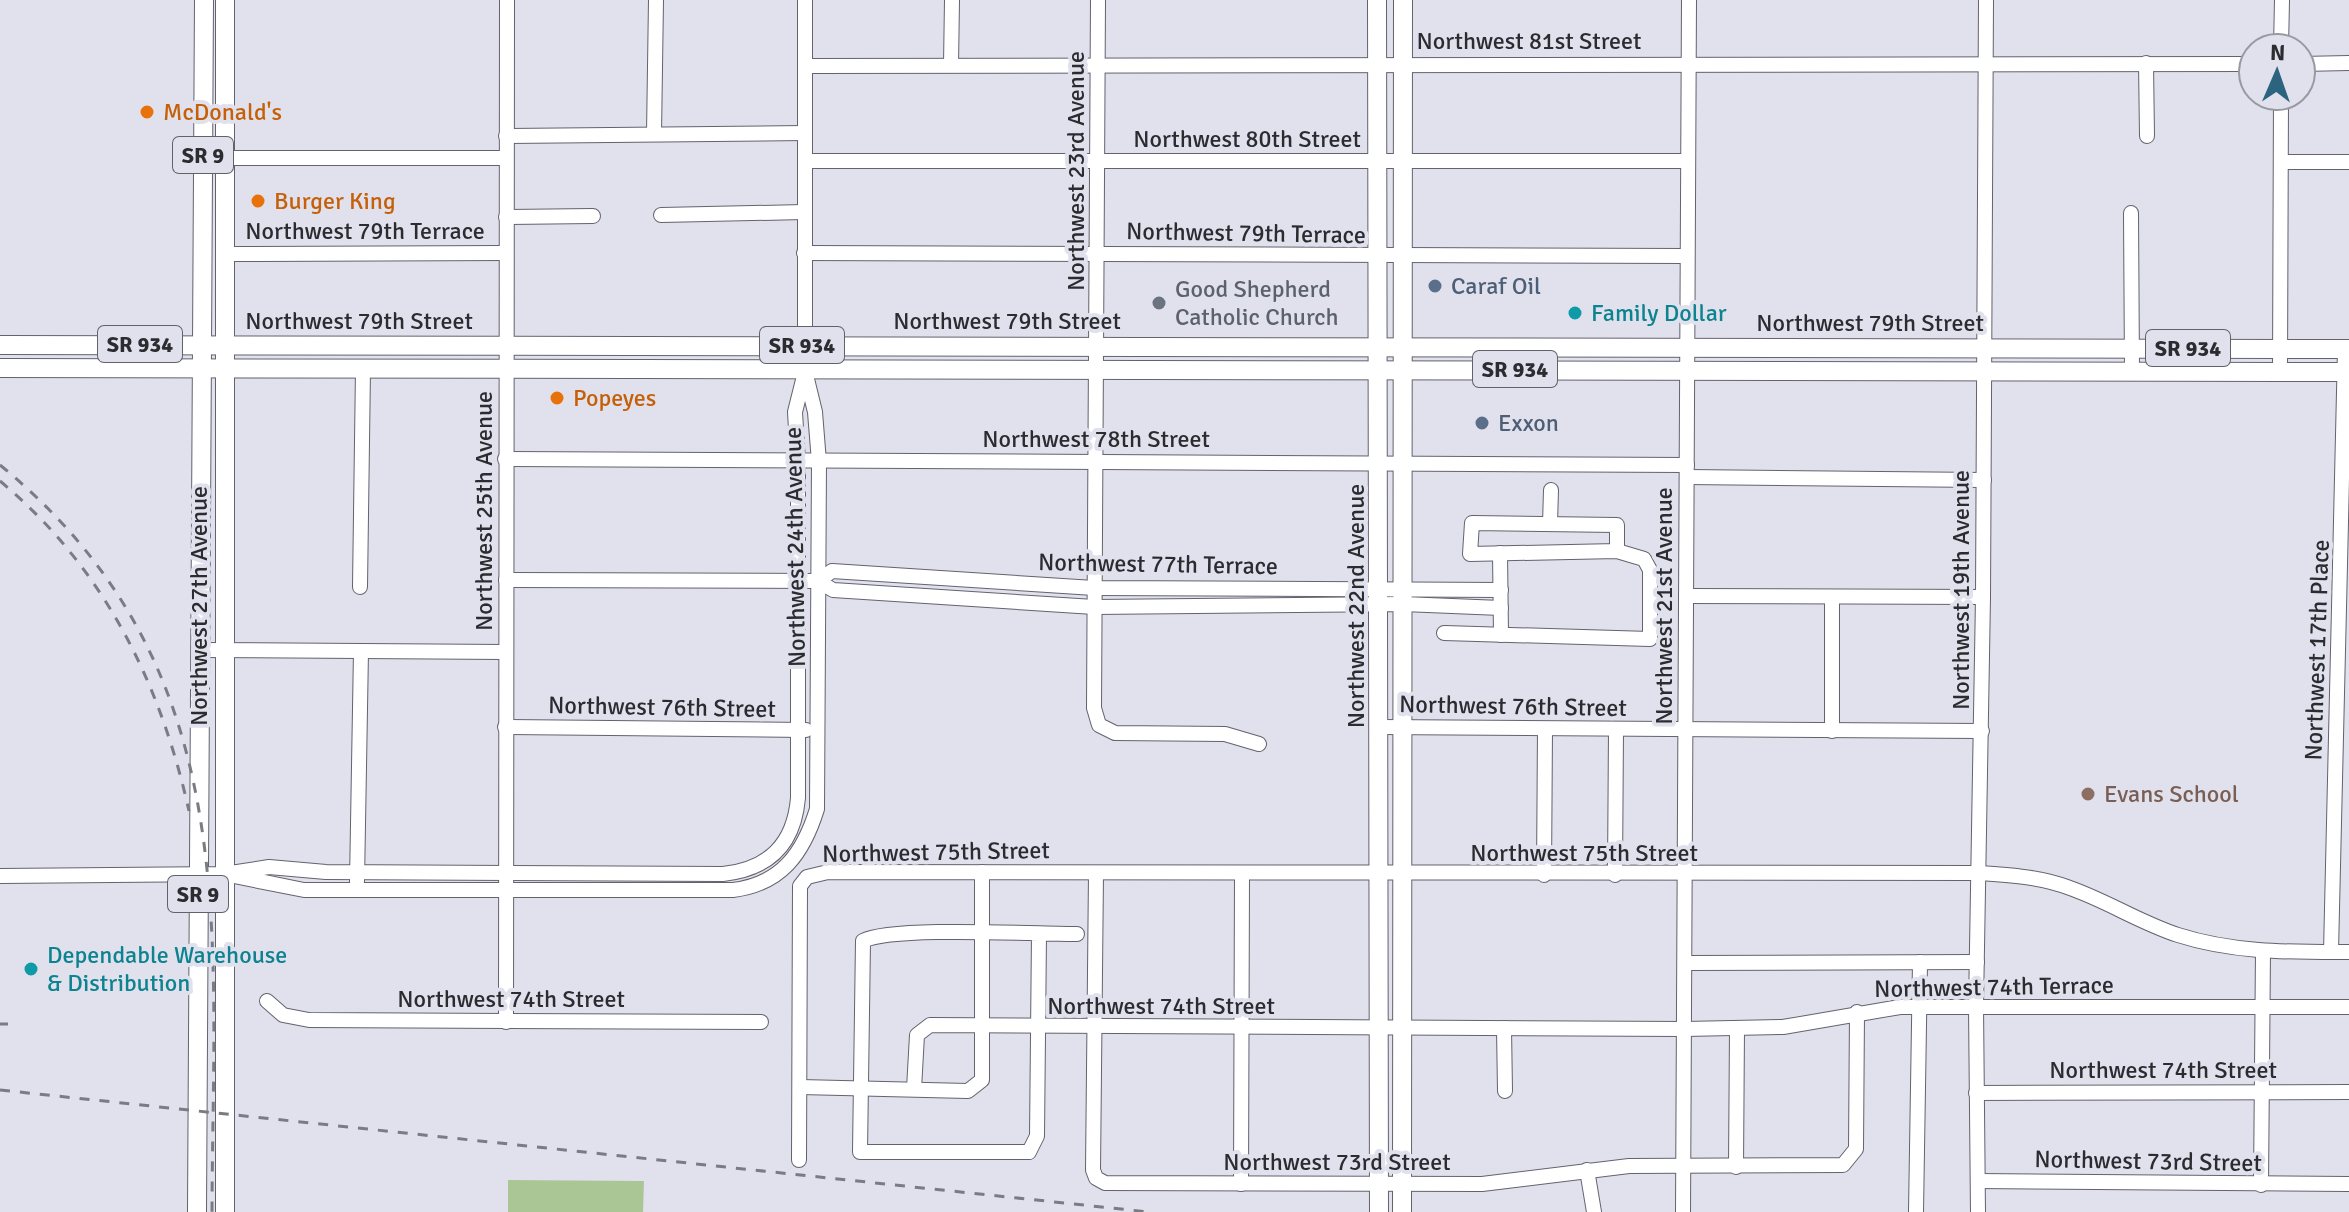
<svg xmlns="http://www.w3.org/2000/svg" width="2349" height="1212" viewBox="0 0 2349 1212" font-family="Signika,sans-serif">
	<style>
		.green { fill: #abc695 }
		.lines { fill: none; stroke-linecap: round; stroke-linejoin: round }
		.minor-casing { stroke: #62636d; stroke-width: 16 }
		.major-casing { stroke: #62636d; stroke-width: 20 }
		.minor { stroke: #fff; stroke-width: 14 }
		.major { stroke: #fff; stroke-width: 18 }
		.rail { stroke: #7a7b83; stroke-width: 3; stroke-dasharray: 10 10; stroke-linecap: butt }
		.food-dot { fill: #e8710a; stroke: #e0e1ed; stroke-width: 3 }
		.service-dot { fill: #5c6f8a; stroke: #e0e1ed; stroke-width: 3 }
		.worship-dot { fill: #6b7280; stroke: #e0e1ed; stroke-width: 3 }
		.culture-dot { fill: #0f9aa8; stroke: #e0e1ed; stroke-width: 3 }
		.education-dot { fill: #8d6e63; stroke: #e0e1ed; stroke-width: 3 }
		.labels { text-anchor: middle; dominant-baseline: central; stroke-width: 8; stroke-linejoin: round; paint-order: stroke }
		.shield { fill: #e0e1ed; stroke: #616269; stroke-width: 2 }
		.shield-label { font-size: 22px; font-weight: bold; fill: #2b2c30 }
		.street-label { font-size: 24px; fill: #2b2c30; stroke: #e0e1ed }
		.food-label { font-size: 24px; fill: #c56008; stroke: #e0e1ed; text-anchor: start }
		.service-label { font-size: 24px; fill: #4e5e75; stroke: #e0e1ed; text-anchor: start }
		.worship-label { font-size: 24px; fill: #5b616d; stroke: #e0e1ed; text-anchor: start }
		.culture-label { font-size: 24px; fill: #0d838f; stroke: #e0e1ed; text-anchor: start }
		.education-label { font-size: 24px; fill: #785e54; stroke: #e0e1ed; text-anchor: start }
	</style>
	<rect width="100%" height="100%" fill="#e0e1ed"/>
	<path class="green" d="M508,1180L644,1181L643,1212H508Z"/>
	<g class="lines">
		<g class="minor-casing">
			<g id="minor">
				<path d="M1098,0L1094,708L1099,725L1115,733L1225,734L1259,744"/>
				<path d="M2281,48L2282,0"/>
				<path d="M2146,63L2147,136"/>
				<path d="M2301,64L2349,63"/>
				<path d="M951,65L952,0"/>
				<path d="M805,66L2253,64"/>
				<path d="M654,134L656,0"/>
				<path d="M506,136L805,133"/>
				<path d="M224,158H506"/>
				<path d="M805,161H1688"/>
				<path d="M2282,162H2349"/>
				<path d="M2131,213L2132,371"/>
				<path d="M661,215L804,212"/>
				<path d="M506,217L593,216"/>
				<path d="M804,253L1687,256"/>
				<path d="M224,254L506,253"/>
				<path d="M2280,371L2281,96"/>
				<path d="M505,459L1687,465"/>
				<path d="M1687,477L1984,480"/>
				<path d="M1550,524L1551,490"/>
				<path d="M1500,553L1501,635"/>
				<path d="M506,580L818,581L833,590L1094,607L1403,604L1501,608"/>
				<path d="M818,581L832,571L1094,588L1501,590"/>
				<path d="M360,587L363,369"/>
				<path d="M1686,596L1983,597"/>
				<path d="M1832,597V731"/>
				<path d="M1444,633L1650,639V570L1644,559L1617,551L1470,554L1472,523L1617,525V551"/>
				<path d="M200,650L505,652"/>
				<path d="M505,727L806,730"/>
				<path d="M1379,727L1982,731"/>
				<path d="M1096,873L1093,1170L1096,1178L1105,1183L1482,1184L1629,1166L1843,1165L1856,1149L1857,1012"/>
				<path d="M224,874L304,890H733C781,884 803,854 817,809L819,462L815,412L805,371V0"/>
				<path d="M1544,875L1545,729"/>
				<path d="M1615,875L1616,729"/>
				<path d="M0,876L224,874L269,867L326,872L723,874C769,869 794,844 798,798V462L795,412L804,376"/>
				<path d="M357,882L361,651"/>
				<path d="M1039,934L1037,1136L1029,1152H860L863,941C891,926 1035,934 1077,934"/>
				<path d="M2331,952L2345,349"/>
				<path d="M1685,963L1977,962"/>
				<path d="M267,1001L283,1015L309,1020L761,1022"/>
				<path d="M506,1022L507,0"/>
				<path d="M1504,1028L1505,1091"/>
				<path d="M800,1087L968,1091L982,1080V872"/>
				<path d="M914,1089L917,1035L930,1025L1685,1029L1783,1027L1900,1007H2349"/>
				<path d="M1976,1093L2349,1092"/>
				<path d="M799,1160L800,886L807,877L828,872L1979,873C2010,875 2041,877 2070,888C2107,901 2141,923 2178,935C2234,953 2291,952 2349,952"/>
				<path d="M1736,1167L1737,1028"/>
				<path d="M1587,1170L1594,1212"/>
				<path d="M1978,1181L2349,1184"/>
				<path d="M1241,1184L1242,875"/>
				<path d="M2261,1185L2263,951"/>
				<path d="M1683,1212L1689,0"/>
				<path d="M1916,1212L1920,962"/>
				<path d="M1978,1212L1976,1006L1983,597L1986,0"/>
			</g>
		</g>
		<g class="major-casing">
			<g id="major">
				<path d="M1377,0L1379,1212"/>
				<path d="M0,345L2349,349"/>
				<path d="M0,368L2349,372"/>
				<path d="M197,1212L204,0"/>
				<path d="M225,1212V0"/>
				<path d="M1402,1212L1403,0"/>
			</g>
		</g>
		<use href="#minor" class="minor"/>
		<use href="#major" class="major"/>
		<g class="rail">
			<path d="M0,465C245,666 213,926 212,1212"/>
			<path d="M0,481C103,567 160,681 189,811"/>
			<path d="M0,1024H8"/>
			<path d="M0,1090L1149,1212"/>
		</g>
	</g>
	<g class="food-dot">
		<circle cx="147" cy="112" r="8"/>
		<circle cx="258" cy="201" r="8"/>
		<circle cx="557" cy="398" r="8"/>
	</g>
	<g class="service-dot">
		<circle cx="1435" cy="286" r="8"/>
		<circle cx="1482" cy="423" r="8"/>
	</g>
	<circle class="worship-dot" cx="1159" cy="303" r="8"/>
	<g class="culture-dot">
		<circle cx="1575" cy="313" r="8"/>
		<circle cx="31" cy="969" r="8"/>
	</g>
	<circle class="education-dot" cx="2088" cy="794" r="8"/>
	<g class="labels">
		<g class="shield">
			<rect x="173" y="137" width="60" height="36" rx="6"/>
			<rect x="98" y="326" width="84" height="36" rx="6"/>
			<rect x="760" y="327" width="84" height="36" rx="6"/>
			<rect x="2146" y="330" width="84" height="36" rx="6"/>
			<rect x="1473" y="351" width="84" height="36" rx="6"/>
			<rect x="168" y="876" width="60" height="36" rx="6"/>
		</g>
		<g class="shield-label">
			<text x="203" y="155">SR 9</text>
			<text x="140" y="344">SR 934</text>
			<text x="802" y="345">SR 934</text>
			<text x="2188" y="348">SR 934</text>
			<text x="1515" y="369">SR 934</text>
			<text x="198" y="894">SR 9</text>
		</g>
		<g class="street-label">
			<text x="1529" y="41">Northwest 81st Street</text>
			<text x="1247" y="139">Northwest 80th Street</text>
			<text transform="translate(1076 171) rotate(-90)">Northwest 23rd Avenue</text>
			<text x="365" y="231">Northwest 79th Terrace</text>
			<text transform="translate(1246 233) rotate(1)">Northwest 79th Terrace</text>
			<text x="359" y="321">Northwest 79th Street</text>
			<text x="1007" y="321">Northwest 79th Street</text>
			<text x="1870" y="323">Northwest 79th Street</text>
			<text x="1096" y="439">Northwest 78th Street</text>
			<text transform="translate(484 511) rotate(-90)">Northwest 25th Avenue</text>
			<text transform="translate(795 547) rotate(-91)">Northwest 24th Avenue</text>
			<text transform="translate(1158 564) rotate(1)">Northwest 77th Terrace</text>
			<text transform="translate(1961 590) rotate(-90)">Northwest 19th Avenue</text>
			<text transform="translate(199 606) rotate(-90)">Northwest 27th Avenue</text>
			<text transform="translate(1356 606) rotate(-90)">Northwest 22nd Avenue</text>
			<text transform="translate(1664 606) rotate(-90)">Northwest 21st Avenue</text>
			<text transform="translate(2317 650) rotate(-88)">Northwest 17th Place</text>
			<text transform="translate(1513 706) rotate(1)">Northwest 76th Street</text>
			<text transform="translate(662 707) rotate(1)">Northwest 76th Street</text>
			<text transform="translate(936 852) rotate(-1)">Northwest 75th Street</text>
			<text x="1584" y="853">Northwest 75th Street</text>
			<text transform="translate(1994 987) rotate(-1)">Northwest 74th Terrace</text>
			<text x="511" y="999">Northwest 74th Street</text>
			<text x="1161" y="1006">Northwest 74th Street</text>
			<text x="2163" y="1070">Northwest 74th Street</text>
			<text transform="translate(2148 1161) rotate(1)">Northwest 73rd Street</text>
			<text x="1337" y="1162">Northwest 73rd Street</text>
		</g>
		<g class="food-label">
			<text x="163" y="112">McDonald's</text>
			<text x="274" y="201">Burger King</text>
			<text x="573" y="398">Popeyes</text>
		</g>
		<g class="service-label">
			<text x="1451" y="286">Caraf Oil</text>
			<text x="1498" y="423">Exxon</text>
		</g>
		<g class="worship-label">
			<text x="1175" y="289">Good Shepherd<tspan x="1175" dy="28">Catholic Church</tspan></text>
		</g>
		<g class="culture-label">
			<text x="1591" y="313">Family Dollar</text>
			<text x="47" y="955">Dependable Warehouse<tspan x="47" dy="28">&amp; Distribution</tspan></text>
		</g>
		<g class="education-label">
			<text x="2104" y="794">Evans School</text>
		</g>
	</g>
	<g transform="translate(2277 72) rotate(2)"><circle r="38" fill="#e0e1ed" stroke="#9899a1" stroke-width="2"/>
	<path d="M0-6L14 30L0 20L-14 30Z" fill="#2c637e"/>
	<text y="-12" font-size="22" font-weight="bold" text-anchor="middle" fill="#2b2c30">N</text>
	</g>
</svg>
